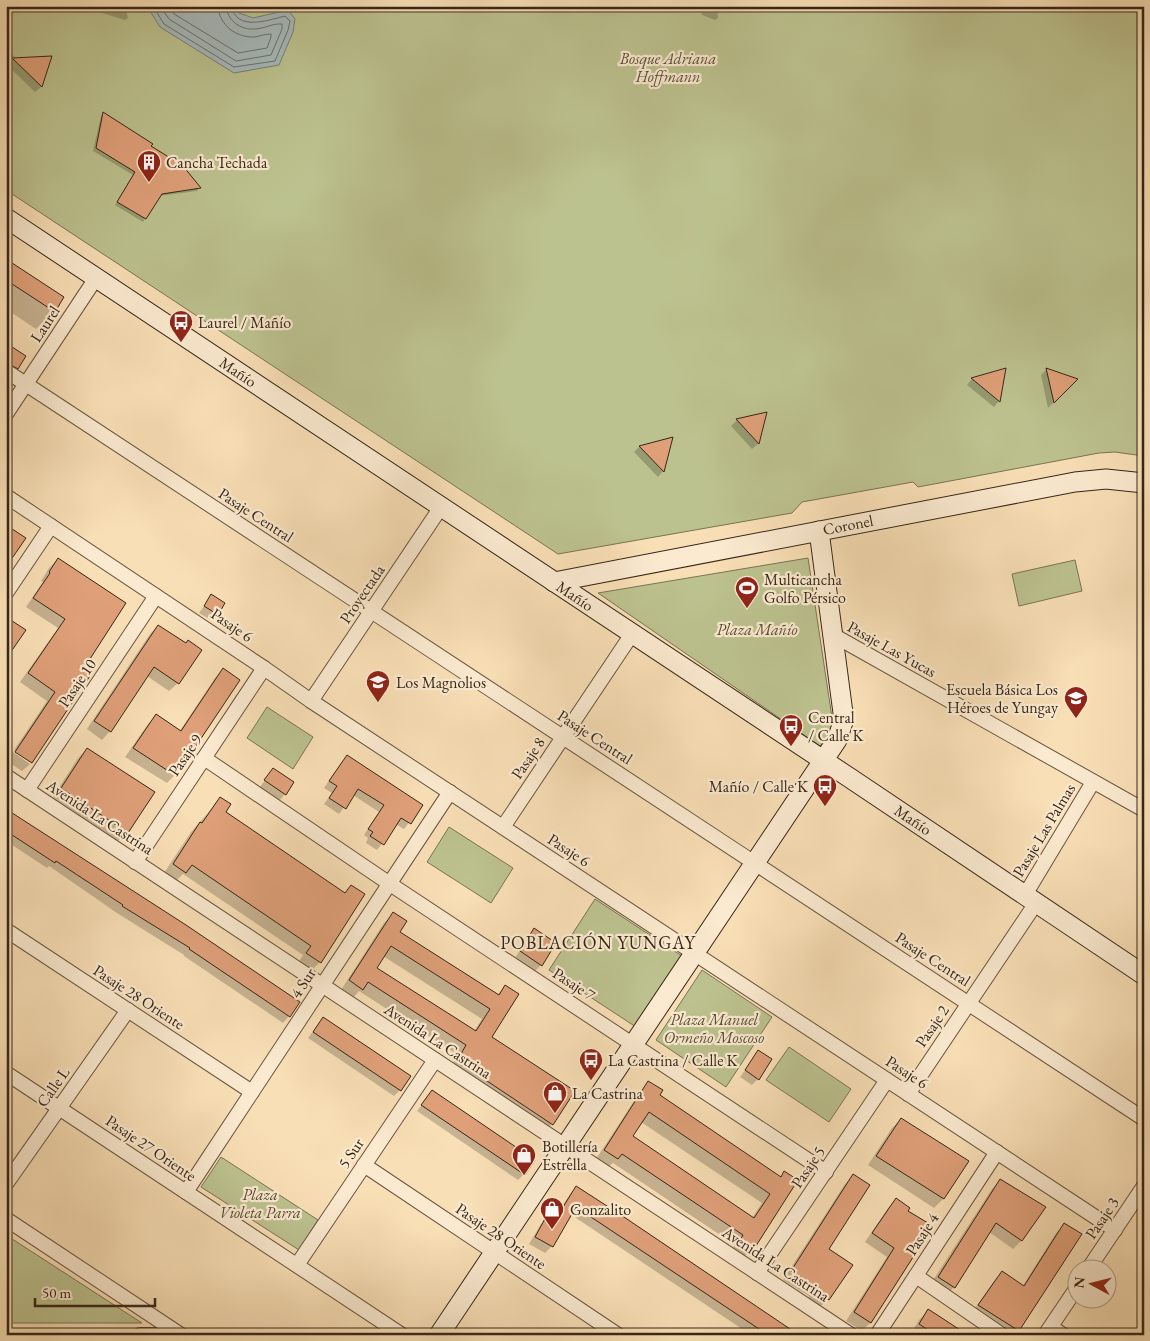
<svg xmlns="http://www.w3.org/2000/svg" width="1150" height="1341" viewBox="0 0 1150 1341" font-family="'EB Garamond',serif">
	<style>
		.green { fill: #bcc28f; stroke: #7a7454 }
		.water { fill: #a5b9bb; stroke: #797e7a }
		.shadow { fill: #0003; fill-rule: evenodd }
		.lines { fill: none; stroke-linecap: round; stroke-linejoin: round }
		.shore { stroke: #6e706a; stroke-width: 1 }
		.building { fill: #dfa079; stroke: #372618; fill-rule: evenodd }
		.street-casing { stroke: #685440; stroke-width: 16 }
		.secondary-casing { stroke: #372618; stroke-width: 21 }
		.street { stroke: #fbead0; stroke-width: 14 }
		.secondary { stroke: #fbead0; stroke-width: 19 }
		.labels { text-anchor: middle; dominant-baseline: central; stroke-width: 4.5; stroke-linejoin: round; paint-order: stroke }
		.park-label { font-size: 16px; font-style: italic; fill: #584d36; stroke: #fbead0 }
		.poi-label { font-size: 16px; fill: #372618; stroke: #fbead0; text-anchor: start }
		.street-label { font-size: 16px; fill: #372618; stroke: #fbead0 }
		.neighbourhood-label { font-size: 18px; letter-spacing: 1px; fill: #372618; stroke: #fbead0 }
	</style>
	<rect width="100%" height="100%" fill="#f9dfb6"/>
	<filter id="stains"><feTurbulence type="fractalNoise" baseFrequency=".004" numOctaves="4"/><feColorMatrix values="0 0 0 0 .2 0 0 0 0 .09 0 0 0 0 .02 0 0 0 .5 -.17"/></filter>
	<radialGradient id="worn" r=".72"><stop offset=".6" stop-color="#630" stop-opacity="0"/><stop offset="1" stop-color="#630" stop-opacity=".3"/></radialGradient>
	<g class="green">
		<path d="M6,6H1144V456L1115,452L1099,453L918,487L913,482L802,502L792,513L558,554L6,190Z"/>
		<path d="M808,558L834,731L820,746L598,593Z"/>
		<path d="M1075,560L1082,591L1019,606L1012,574Z"/>
		<path d="M267,707L313,737L293,769L247,738Z"/>
		<path d="M449,827L513,868L491,903L427,862Z"/>
		<path d="M595,899L682,956L636,1027L549,970Z"/>
		<path d="M702,970L772,1017L726,1087L656,1040Z"/>
		<path d="M789,1047L851,1089L829,1122L766,1080Z"/>
		<path d="M221,1157L318,1220L299,1250L201,1187Z"/>
		<path d="M6,1235L142,1323H6Z"/>
	</g>
	<path class="water" d="M147,6H236L239,13L253,18L288,10L295,19L293,32L279,65L234,73L160,27Z"/>
	<g class="shadow">
		<path d="M95,6H125L128,18L125,20L92,10Z"/>
		<path d="M701,6H717L718,18L715,20L702,15Z"/>
		<path d="M6,46L16,59L50,57L41,87L35,92L10,68H6Z"/>
		<path d="M104,114L149,146L182,167L199,188L197,191L159,196L143,222L115,205L133,175L93,151L101,116Z"/>
		<path d="M6,260L54,311L36,329L6,309Z"/>
		<path d="M6,345L17,368L6,379Z"/>
		<path d="M1004,369L999,401L994,407L967,385L972,379Z"/>
		<path d="M1046,370L1076,379L1048,408L1041,375Z"/>
		<path d="M765,414L758,444L752,449L731,426L737,420Z"/>
		<path d="M672,439L663,471L658,477L634,452L639,447Z"/>
		<path d="M58,559L87,663L94,668L31,762L14,750L47,701L20,682L58,628L26,607L43,582L41,581L49,568Z"/>
		<path d="M211,596L217,614L211,620L199,613Z"/>
		<path d="M158,626L185,644L200,650L178,683L169,691L147,676L110,731L102,740L87,729L150,634Z"/>
		<path d="M223,670L175,775L167,783L125,757L148,724L156,716L179,732L215,678Z"/>
		<path d="M87,749L127,832L118,841L53,797L78,758Z"/>
		<path d="M13,752L30,764L22,771L7,761Z"/>
		<path d="M347,757L422,806L404,829L397,825L377,850L366,843L368,838L364,835L379,812L353,795L339,814L324,804L332,793L324,788L341,763Z"/>
		<path d="M273,770L285,794L280,800L260,787Z"/>
		<path d="M220,799L224,813L344,894L351,886L320,962L311,971L298,963L303,955L183,874L176,881L164,873L191,832Z"/>
		<path d="M6,810L186,926L298,1002L289,1016L283,1023L184,956V955L117,913L49,866L47,868L6,841Z"/>
		<path d="M393,914L398,932L497,995L505,987L490,1037L552,1124L543,1133L473,1086L477,1079L453,1063L458,1055L359,991L353,998L341,990L384,923ZM383,956L482,1019L474,1031L375,968Z"/>
		<path d="M534,930L541,965L535,971L515,958L529,936Z"/>
		<path d="M323,1018L400,1090L394,1096L308,1038Z"/>
		<path d="M758,1052V1079L752,1085L740,1077Z"/>
		<path d="M649,1083L658,1095L780,1177L784,1173L753,1248L744,1257L732,1249L735,1245L613,1163L608,1167L596,1159L640,1092ZM641,1122L762,1203L752,1218L631,1137Z"/>
		<path d="M432,1091L524,1174L518,1180L417,1111Z"/>
		<path d="M901,1119L968,1162L943,1199L934,1208L868,1165L892,1128Z"/>
		<path d="M853,1176L828,1249V1299L820,1307L808,1298L809,1296L783,1280L845,1184Z"/>
		<path d="M1000,1181L1044,1207L1021,1241L1013,1249L989,1232L954,1287L946,1295L930,1285L992,1189Z"/>
		<path d="M577,1188L797,1335H751L570,1214L552,1246L545,1253L529,1244L541,1224L548,1217L553,1220L570,1194Z"/>
		<path d="M896,1200L906,1211L931,1227L870,1323L862,1331L846,1321L887,1257L865,1242L888,1208Z"/>
		<path d="M1065,1224L1018,1330L1014,1335H1004L971,1314L994,1281L1002,1273L1022,1287L1056,1233Z"/>
		<path d="M928,1311L965,1335H910L919,1320Z"/>
	</g>
	<g class="lines">
		<g class="shore">
			<path d="M153,6L164,24L234,67L275,61L288,30L290,21L285,16C269,20 235,32 232,6"/>
			<path d="M160,6L169,19L236,61L271,55L282,29V24C273,23 264,29 254,29C240,30 227,20 226,6"/>
			<path d="M169,6L174,14L238,53L267,48L271,37V34C265,34 260,36 255,37C236,38 219,25 218,6"/>
		</g>
	</g>
	<g class="building">
		<path d="M52,56L42,87L12,58Z"/>
		<path d="M103,112L153,144L151,146L183,166L201,188L162,194L146,219L117,202L135,172L96,148Z"/>
		<path d="M6,259L64,297L55,312L6,280Z"/>
		<path d="M6,343L26,356L18,369L6,362Z"/>
		<path d="M1006,368L1000,402L971,378Z"/>
		<path d="M1046,368L1078,379L1054,403Z"/>
		<path d="M767,412L759,444L736,419Z"/>
		<path d="M673,437L664,472L639,446Z"/>
		<path d="M6,525L26,538L6,567Z"/>
		<path d="M58,558L126,603L88,662L96,667L32,763L15,752L55,692L28,673L65,619L33,598L50,573L49,572Z"/>
		<path d="M211,594L225,603L218,615L204,606Z"/>
		<path d="M6,617L26,630L6,659Z"/>
		<path d="M158,625L186,643L188,640L202,650L179,684L154,667L111,732L94,721Z"/>
		<path d="M223,668L240,680L176,776L133,748L156,714L181,731Z"/>
		<path d="M87,748L155,792L128,833L61,788Z"/>
		<path d="M347,755L423,805L411,824L401,818L384,845L370,836L373,832L368,829L384,805L358,789L346,809L329,798L337,786L329,781Z"/>
		<path d="M273,768L294,782L286,795L264,780Z"/>
		<path d="M220,797L231,804L226,812L345,893L351,885L365,894L321,963L306,953L311,946L192,865L186,873L173,864L200,822L202,823Z"/>
		<path d="M6,809L186,925L300,1002L290,1017L189,949L190,948L122,906L123,905L56,861L55,863L6,831Z"/>
		<path d="M393,912L407,921L400,932L499,995L505,985L519,994L492,1037L575,1091L553,1125L481,1077L485,1070L461,1054L466,1045L368,982L363,990L349,980ZM391,946L490,1009L476,1031L377,968Z"/>
		<path d="M534,928L556,943L542,966L520,951Z"/>
		<path d="M323,1017L411,1076L401,1091L313,1032Z"/>
		<path d="M758,1050L772,1059L759,1080L745,1070Z"/>
		<path d="M648,1081L663,1090L660,1095L781,1177L784,1171L798,1180L754,1249L740,1240L743,1235L622,1154L618,1159L604,1150ZM649,1112L770,1194L754,1218L633,1136Z"/>
		<path d="M432,1090L535,1160L525,1175L421,1105Z"/>
		<path d="M901,1118L969,1161L944,1199L876,1156Z"/>
		<path d="M853,1174L870,1185L829,1249L853,1265L829,1300L815,1290L816,1288L791,1271Z"/>
		<path d="M1000,1179L1046,1207L1022,1241L996,1223L955,1288L938,1277Z"/>
		<path d="M576,1186L621,1215L799,1335H768L576,1207L553,1247L535,1237L547,1215L555,1220Z"/>
		<path d="M896,1198L910,1208L908,1211L933,1226L871,1323L854,1312L894,1248L872,1233Z"/>
		<path d="M1064,1223L1082,1234L1019,1331L978,1305L1002,1271L1024,1286Z"/>
		<path d="M928,1309L968,1335H936L919,1324Z"/>
	</g>
	<g class="lines">
		<g class="street-casing">
			<g id="street">
				<path d="M6,371L1144,1119"/>
				<path d="M6,414L96,278"/>
				<path d="M6,496L264,668L311,701L1115,1230"/>
				<path d="M6,593L51,526"/>
				<path d="M833,635L1144,810"/>
				<path d="M311,701L441,507"/>
				<path d="M204,758L390,884L826,1172"/>
				<path d="M6,776L851,1335"/>
				<path d="M27,790L156,596"/>
				<path d="M503,827L632,634"/>
				<path d="M135,862L264,668"/>
				<path d="M1025,895L1093,782"/>
				<path d="M6,930L252,1092"/>
				<path d="M6,1073L402,1335"/>
				<path d="M908,1094L1036,903"/>
				<path d="M364,1165L618,1335"/>
				<path d="M6,1184L128,1010"/>
				<path d="M186,1192L450,792"/>
				<path d="M6,1219L181,1335"/>
				<path d="M297,1265L435,1060"/>
				<path d="M1089,1268L1144,1186"/>
				<path d="M757,1273L887,1080"/>
				<path d="M916,1276L1002,1335"/>
				<path d="M1051,1327L1063,1335"/>
				<path d="M140,1335H156"/>
				<path d="M877,1335L997,1152"/>
				<path d="M1045,1335L1078,1286"/>
			</g>
		</g>
		<g class="secondary-casing">
			<g id="secondary">
				<path d="M6,218L850,778L1144,975"/>
				<path d="M554,582L1075,482L1106,479L1144,483"/>
				<path d="M439,1335L837,740L843,722V713L819,531"/>
			</g>
		</g>
		<use href="#street" class="street"/>
		<use href="#secondary" class="secondary"/>
	</g>
	<defs>
		<g id="building-pin" transform="scale(1.25)"><path d="M0 17L-7.5 6A9.5 9.5 0 1 1 7.5 6Z" fill="#8f2418" stroke="#fbead0"/><path d="M-4-6H4V6H1V3H-1V6H-4ZM-2.5-4.3h1.7v1.8h-1.7ZM.8-4.3h1.7v1.8H.8ZM-2.5-1h1.7V.8h-1.7ZM.8-1h1.7V.8H.8Z" fill="#fff"/></g>
		<g id="bus-pin" transform="scale(1.25)"><path d="M0 17L-7.5 6A9.5 9.5 0 1 1 7.5 6Z" fill="#8f2418" stroke="#fbead0"/><path d="M-5-6H5V4H4V6H2V4H-2V6H-4V4H-5ZM-3.5-4V0h7V-4ZM-3.5 1.2v1.5H-2V1.2ZM2 1.2v1.5H3.5V1.2Z" fill="#fff"/></g>
		<g id="stadium-pin" transform="scale(1.25)"><path d="M0 17L-7.5 6A9.5 9.5 0 1 1 7.5 6Z" fill="#8f2418" stroke="#fbead0"/><path d="M0-5a6.5 5 0 1 0 0 10a6.5 5 0 1 0 0-10ZM-3.5-1.8h7v3.6h-7Z" fill="#fff"/></g>
		<g id="school-pin" transform="scale(1.25)"><path d="M0 17L-7.5 6A9.5 9.5 0 1 1 7.5 6Z" fill="#8f2418" stroke="#fbead0"/><path d="M0-5L7-2L0 1L-7-2ZM-4 1L0 2.5L4 1V4Q0 6-4 4Z" fill="#fff"/></g>
		<g id="shop-pin" transform="scale(1.25)"><path d="M0 17L-7.5 6A9.5 9.5 0 1 1 7.5 6Z" fill="#8f2418" stroke="#fbead0"/><path d="M-5-2.5h2.3a2.7 3.5 0 0 1 5.4 0H5L5.5 6h-11ZM-1.5-2.5h3a1.5 2.3 0 0 0-3 0Z" fill="#fff"/></g>
	</defs>
	<g fill-rule="evenodd">
		<use href="#building-pin" x="149" y="162"/>
		<use href="#bus-pin" x="181" y="322"/>
		<use href="#stadium-pin" x="747" y="588"/>
		<use href="#school-pin" x="378" y="682"/>
		<use href="#school-pin" x="1076" y="698"/>
		<use href="#bus-pin" x="791" y="726"/>
		<use href="#bus-pin" x="825" y="786"/>
		<use href="#bus-pin" x="591" y="1060"/>
		<use href="#shop-pin" x="555" y="1093"/>
		<use href="#shop-pin" x="524" y="1155"/>
		<use href="#shop-pin" x="552" y="1209"/>
	</g>
	<g class="labels">
		<g class="park-label">
			<text x="668" y="58">Bosque Adriana<tspan x="668" dy="18">Hoffmann</tspan></text>
			<text x="757" y="629">Plaza Mañío</text>
			<text x="714" y="1019">Plaza Manuel<tspan x="714" dy="18">Ormeño Moscoso</tspan></text>
			<text x="260" y="1194">Plaza<tspan x="260" dy="18">Violeta Parra</tspan></text>
		</g>
		<g class="poi-label">
			<text x="166" y="162">Cancha Techada</text>
			<text x="198" y="322">Laurel / Mañío</text>
			<text x="764" y="579">Multicancha<tspan x="764" dy="18">Golfo Pérsico</tspan></text>
			<text x="396" y="682">Los Magnolios</text>
			<text x="1058" y="689" text-anchor="end">Escuela Básica Los<tspan x="1058" dy="18">Héroes de Yungay</tspan></text>
			<text x="808" y="717">Central<tspan x="808" dy="18">/ Calle K</tspan></text>
			<text x="808" y="786" text-anchor="end">Mañío / Calle K</text>
			<text x="608" y="1060">La Castrina / Calle K</text>
			<text x="572" y="1093">La Castrina</text>
			<text x="542" y="1146">Botillería<tspan x="542" dy="18">Estrella</tspan></text>
			<text x="570" y="1209">Gonzalito</text>
		</g>
		<g class="street-label">
			<text transform="translate(45 324) rotate(-57)">Laurel</text>
			<text transform="translate(238 372) rotate(34)">Mañío</text>
			<text transform="translate(256 515) rotate(33)">Pasaje Central</text>
			<text transform="translate(848 525) rotate(-11)">Coronel</text>
			<text transform="translate(362 594) rotate(-56)">Proyectada</text>
			<text transform="translate(575 596) rotate(34)">Mañío</text>
			<text transform="translate(232 625) rotate(34)">Pasaje 6</text>
			<text transform="translate(892 649) rotate(29)">Pasaje Las Yucas</text>
			<text transform="translate(77 683) rotate(-56)">Pasaje 10</text>
			<text transform="translate(595 737) rotate(33)">Pasaje Central</text>
			<text transform="translate(185 755) rotate(-56)">Pasaje 9</text>
			<text transform="translate(528 758) rotate(-56)">Pasaje 8</text>
			<text transform="translate(100 817) rotate(33)">Avenida La Castrina</text>
			<text transform="translate(913 820) rotate(34)">Mañío</text>
			<text transform="translate(1044 830) rotate(-59)">Pasaje Las Palmas</text>
			<text transform="translate(569 850) rotate(33)">Pasaje 6</text>
			<text transform="translate(933 959) rotate(33)">Pasaje Central</text>
			<text transform="translate(303 983) rotate(-57)">4 Sur</text>
			<text transform="translate(574 984) rotate(33)">Pasaje 7</text>
			<text transform="translate(139 997) rotate(33)">Pasaje 28 Oriente</text>
			<text transform="translate(932 1026) rotate(-56)">Pasaje 2</text>
			<text transform="translate(438 1041) rotate(33)">Avenida La Castrina</text>
			<text transform="translate(907 1072) rotate(33)">Pasaje 6</text>
			<text transform="translate(53 1087) rotate(-55)">Calle L</text>
			<text transform="translate(151 1148) rotate(34)">Pasaje 27 Oriente</text>
			<text transform="translate(351 1153) rotate(-56)">5 Sur</text>
			<text transform="translate(808 1167) rotate(-56)">Pasaje 5</text>
			<text transform="translate(1102 1218) rotate(-56)">Pasaje 3</text>
			<text transform="translate(922 1234) rotate(-57)">Pasaje 4</text>
			<text transform="translate(501 1236) rotate(34)">Pasaje 28 Oriente</text>
			<text transform="translate(776 1264) rotate(33)">Avenida La Castrina</text>
		</g>
		<g class="neighbourhood-label">
			<text x="598" y="942">POBLACIÓN YUNGAY</text>
		</g>
	</g>
	<rect width="1150" height="1341" fill="none" stroke="#f9dfb6" stroke-width="25"/>
	<rect x="8" y="8" width="1135" height="1326" fill="none" stroke="#372618" stroke-width="2.5"/>
	<rect x="12" y="12" width="1125" height="1316" fill="none" stroke="#372618"/>
	<g transform="translate(1092 1284) rotate(277)"><circle r="24" fill="#fbead0" stroke="#ad9c86"/>
	<path d="M0-4L9 19L0 12L-9 19Z" fill="#8f2418"/>
	<text y="-8" font-size="14" font-weight="bold" text-anchor="middle" fill="#372618">N</text>
	</g>
	<path d="M35 1298v8h120v-8" fill="none" stroke="#372618" stroke-width="2.5"/>
	<text x="42" y="1298" font-size="15" fill="#372618" stroke="#fbead0" stroke-width="4" paint-order="stroke">50 m</text>
	<rect width="100%" height="100%" filter="url(#stains)"/>
	<rect width="100%" height="100%" fill="url(#worn)"/>
</svg>
